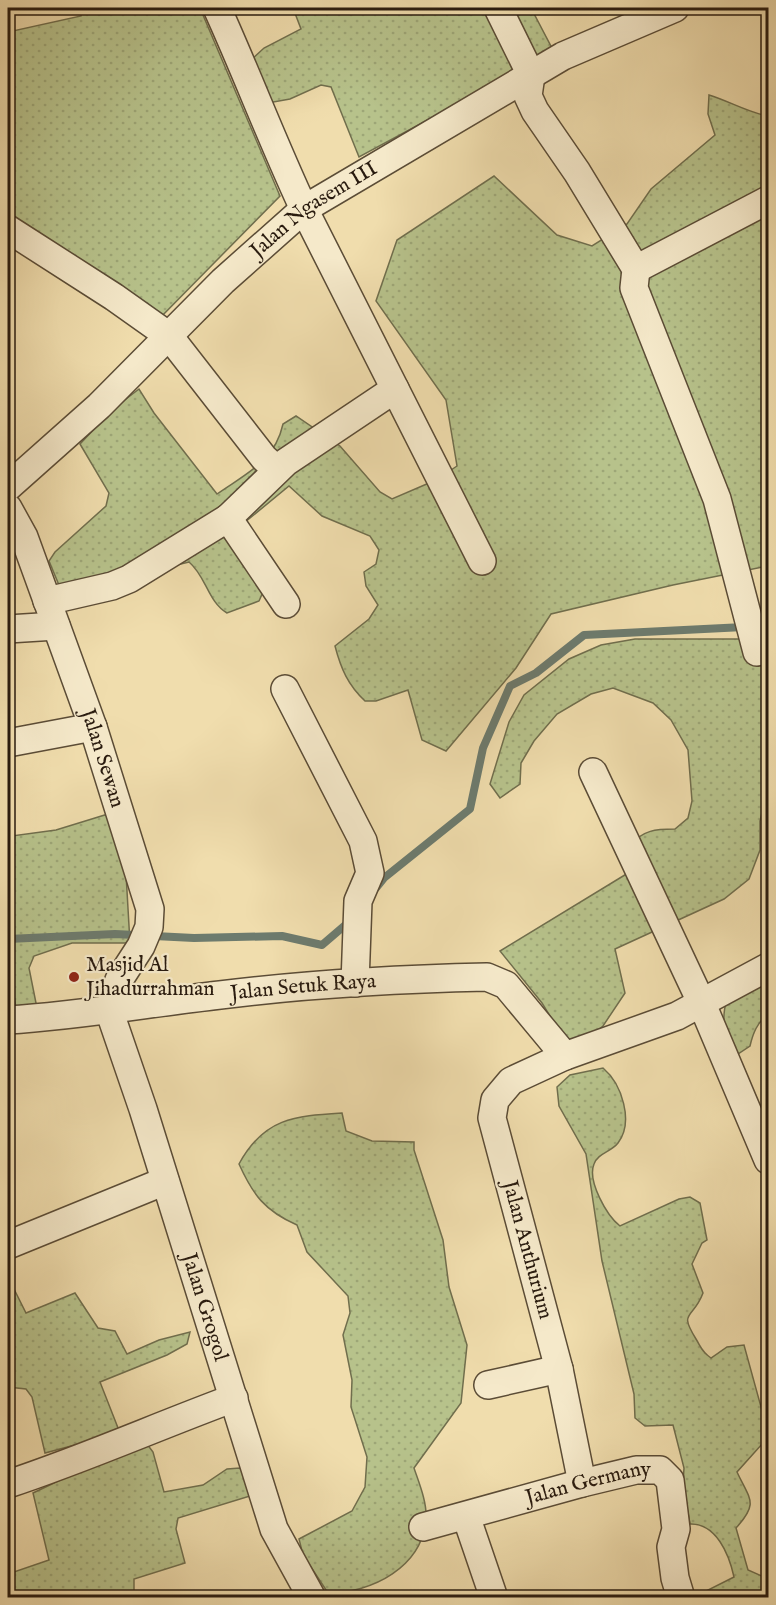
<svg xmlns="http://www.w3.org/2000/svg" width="776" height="1605" viewBox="0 0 776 1605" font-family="'IM FELL English',serif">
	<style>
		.grass { fill: url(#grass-dots); stroke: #706e4d; stroke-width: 1.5 }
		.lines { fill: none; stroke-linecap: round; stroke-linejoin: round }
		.stream { stroke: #6d7b6e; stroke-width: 8 }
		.minor-casing { stroke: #5b4c36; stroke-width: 30 }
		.minor { stroke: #f5e9ca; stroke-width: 27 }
		.poi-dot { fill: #8f2418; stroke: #f5e9ca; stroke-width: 2 }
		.labels { text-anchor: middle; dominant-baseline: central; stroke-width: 4.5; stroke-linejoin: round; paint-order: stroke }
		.street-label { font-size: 21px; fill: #291b0f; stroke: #f5e9ca }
		.poi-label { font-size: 21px; fill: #291b0f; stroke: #f5e9ca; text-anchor: start }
	</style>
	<defs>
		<pattern id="grass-dots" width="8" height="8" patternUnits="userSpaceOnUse" patternTransform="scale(1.5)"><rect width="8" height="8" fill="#b7c28b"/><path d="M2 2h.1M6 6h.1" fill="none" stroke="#9da677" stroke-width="1.8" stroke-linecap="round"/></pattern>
	</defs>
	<rect width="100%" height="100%" fill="#f0ddad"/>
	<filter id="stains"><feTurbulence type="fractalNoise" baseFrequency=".00333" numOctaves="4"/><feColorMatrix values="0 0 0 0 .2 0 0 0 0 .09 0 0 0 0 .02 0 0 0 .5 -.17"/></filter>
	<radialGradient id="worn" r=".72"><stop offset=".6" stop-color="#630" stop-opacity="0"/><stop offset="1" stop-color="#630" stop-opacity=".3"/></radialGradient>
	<g class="grass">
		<path d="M81,8H200L280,196L155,323L8,219V32L81,16Z"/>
		<path d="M293,8H531L554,52L359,157L331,87L321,85L290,99L268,103L250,61L264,48L301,29Z"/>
		<path d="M709,95C729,101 749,113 768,116V566L673,585L551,614L516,668L446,751L422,740L408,690L376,701H365C348,685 341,669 335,646L369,619L378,605L366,586L364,572L376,564L379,550L370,536L322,516L289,486L244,523L268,581L259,601L227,613C208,602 206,576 189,562L156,570L66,602L49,561L55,552L106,506L109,493L80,444L113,409L139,389L154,413L217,494C247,473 275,461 283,424L296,416L340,446L380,492L392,499L436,480L457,466L446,400L376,301L397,240L494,176L557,235L592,246L627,224L651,189L715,135L708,114Z"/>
		<path d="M635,639H768V788L760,821V850L749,879L724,899L615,949L625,993L603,1026L584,1042H566L542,1003L500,951L633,870L630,845C644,830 655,829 675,829L688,818L692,801L688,750L671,720L653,703L613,688L591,694L557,714L534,741L521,763L520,784L500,798L490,784L509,722L524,695L569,659L601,645Z"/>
		<path d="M108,814L126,874L130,943H72L34,956L29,968L36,1003L29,1009L16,1008L8,962V823L12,836L56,830Z"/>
		<path d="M768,977V1014C757,1023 753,1033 750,1046L738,1054C725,1035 720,1022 727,999Z"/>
		<path d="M603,1068C622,1084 634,1122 618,1143C611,1152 598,1153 594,1164C587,1181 607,1216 620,1226L679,1199L690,1197L700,1203L707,1240L702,1243L692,1264L703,1293C693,1320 678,1310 696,1339C701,1347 702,1352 711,1358L727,1347L744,1345L766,1425L763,1443L737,1472C750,1500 759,1503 736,1528L748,1570L764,1577L768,1575V1597H701L704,1592L734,1577C729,1554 716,1523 690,1524L683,1484L684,1468L673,1425L645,1426L635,1418L634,1394L602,1261L586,1154L559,1106L557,1087L570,1075Z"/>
		<path d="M342,1113L346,1131L372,1141L414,1142V1150L443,1240L449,1287L467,1345L461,1403L414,1468C419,1483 427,1502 426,1518C423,1567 372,1593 328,1593L303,1555L299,1539L352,1511L365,1487L367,1457L351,1407L352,1380L343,1335L350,1313L348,1296L307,1252L297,1225C265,1211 253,1195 239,1164C264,1118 294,1116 342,1113Z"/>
		<path d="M8,1277L26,1313L75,1293L98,1328L115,1331L127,1354L159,1340L190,1332L187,1344L167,1355L100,1382L120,1433L45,1453L32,1397L26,1389L8,1387Z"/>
		<path d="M144,1440L153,1452L164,1492L203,1485L227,1469L240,1468L245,1475L250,1496L178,1518L176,1529L185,1563L134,1579V1597L8,1598V1574L49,1560L33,1493Z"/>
	</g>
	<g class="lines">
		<g class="stream">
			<path d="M376,888L384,878L470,809L483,748L510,686L536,673L584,635L744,627"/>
			<path d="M8,939L115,934L194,938L282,936L322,945L350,921"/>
		</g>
		<g class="minor-casing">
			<g id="minor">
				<path d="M217,8C247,74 273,143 304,209L482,561"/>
				<path d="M498,8L531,75L528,96L535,111L577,172L636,269L634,288L717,499L757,652"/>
				<path d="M8,229L114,297L169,336L264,458L276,469"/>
				<path d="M636,269L768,200"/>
				<path id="s1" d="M8,487L99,406L223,281L304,209L563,56L675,8"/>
				<path id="s2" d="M8,508L24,537L93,727L150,909L149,927L141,946L119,980L109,1010L143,1109L274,1529L312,1598"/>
				<path d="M228,518L286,462L395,389"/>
				<path d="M47,601L112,586L129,579L228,518L286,604"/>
				<path d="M8,629L56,626"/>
				<path d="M285,689L363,841L370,873L358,901L355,983"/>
				<path d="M8,743L93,727"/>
				<path d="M593,772L702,1004L768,1160"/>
				<path id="s3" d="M8,1020C79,1016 149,1003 220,995C308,984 398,979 487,977L506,985L565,1056"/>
				<path d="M8,1245L165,1181"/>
				<path d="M488,1385L559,1369"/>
				<path d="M582,1483L559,1369L492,1118L495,1100L511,1081L565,1056L677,1016L768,967"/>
				<path d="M8,1484C84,1459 158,1426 234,1398"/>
				<path d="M466,1516L494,1598"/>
				<path id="s4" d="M423,1527L582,1483L636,1470H660L670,1480L676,1529L671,1547L675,1578L681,1598"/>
			</g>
		</g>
		<use href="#minor" class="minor"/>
	</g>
	<circle class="poi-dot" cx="74" cy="977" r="6"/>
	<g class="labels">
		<g class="street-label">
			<text stroke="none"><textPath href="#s1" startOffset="414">Jalan Ngasem III</textPath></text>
			<text stroke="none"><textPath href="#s2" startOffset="268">Jalan Sewan</textPath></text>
			<text stroke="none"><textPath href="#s3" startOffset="297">Jalan Setuk Raya</textPath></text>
			<text transform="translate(527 1250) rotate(75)">Jalan Anthurium</text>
			<text stroke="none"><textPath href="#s2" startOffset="849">Jalan Grogol</textPath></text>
			<text stroke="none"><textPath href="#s4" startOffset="171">Jalan Germany</textPath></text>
		</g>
		<g class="poi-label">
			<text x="86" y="965">Masjid Al<tspan x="86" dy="24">Jihadurrahman</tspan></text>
		</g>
	</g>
	<rect width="776" height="1605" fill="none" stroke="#f0ddad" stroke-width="30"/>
	<rect x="9" y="9" width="758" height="1587" fill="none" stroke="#291b0f" stroke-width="3"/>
	<rect x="15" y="15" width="746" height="1575" fill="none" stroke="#291b0f" stroke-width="1.5"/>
	<rect width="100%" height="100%" filter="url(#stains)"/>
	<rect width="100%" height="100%" fill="url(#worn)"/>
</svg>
